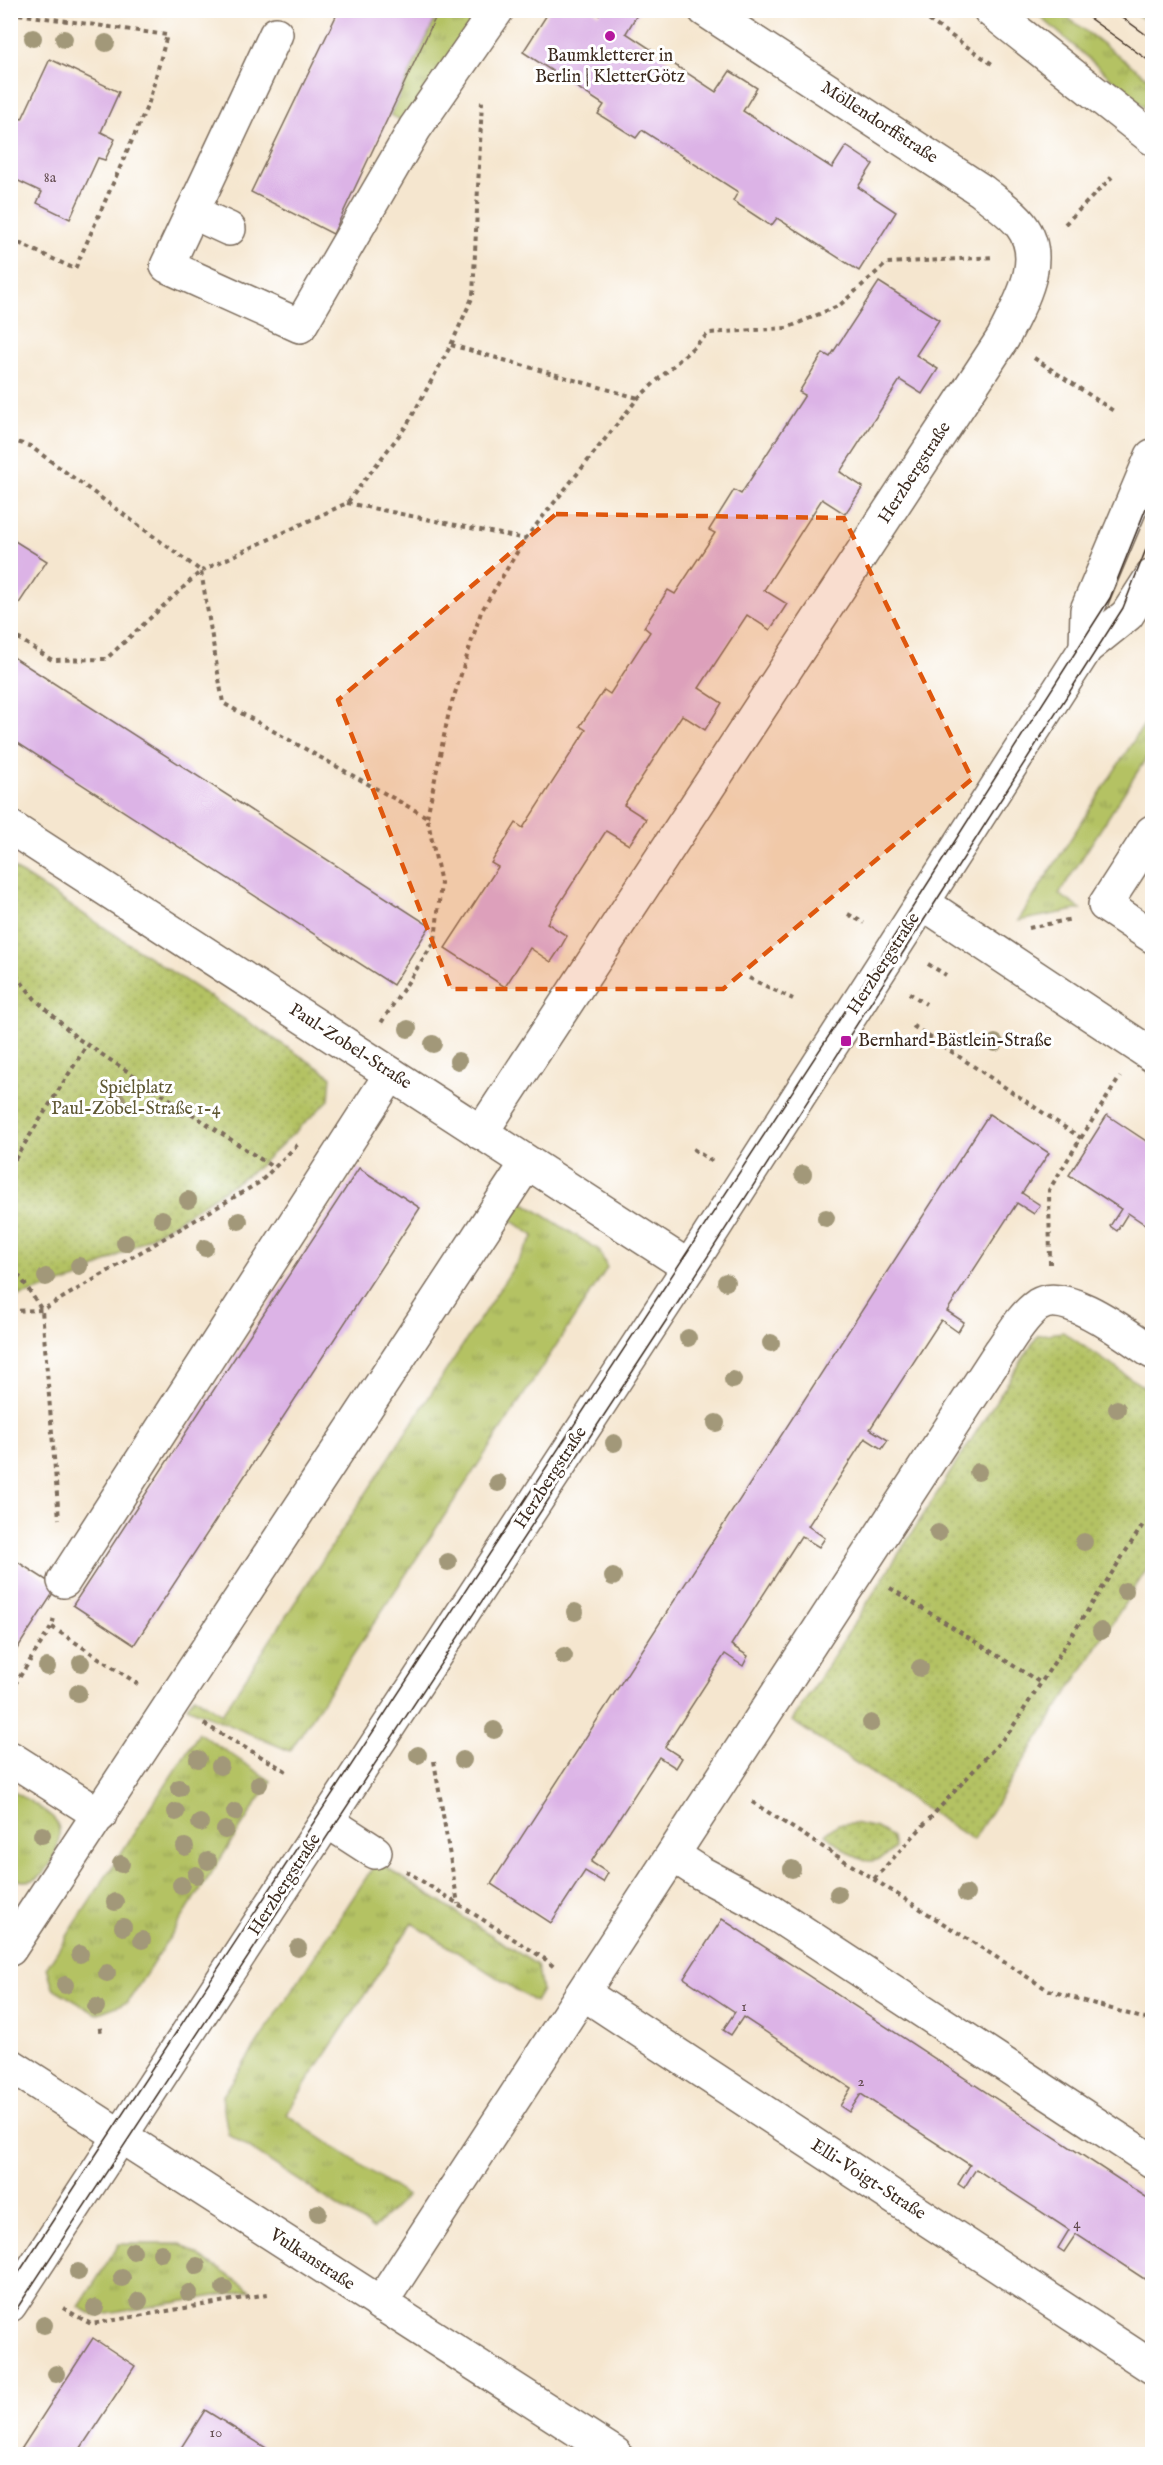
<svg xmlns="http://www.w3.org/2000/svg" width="1163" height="2465" viewBox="0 0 1163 2465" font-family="'IM FELL English',serif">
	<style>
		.grass { fill: url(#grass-tufts); stroke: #787641; stroke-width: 1.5 }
		.park { fill: url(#park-dots); stroke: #787641; stroke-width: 1.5 }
		.building { fill: #dcb3e6 }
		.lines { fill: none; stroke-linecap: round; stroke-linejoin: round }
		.minor-casing { stroke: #7c6c5c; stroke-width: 36 }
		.major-casing { stroke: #7c6c5c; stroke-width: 36 }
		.path { stroke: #7c6c5c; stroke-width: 4; stroke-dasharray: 4.5 4.5; stroke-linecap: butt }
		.minor { stroke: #fff; stroke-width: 33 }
		.major { stroke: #fff; stroke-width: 33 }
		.tram { stroke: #3b2a1e; stroke-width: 1.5 }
		.tree { fill: #a29879 }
		.marked { fill: #df570d; fill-opacity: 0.2; stroke: #df570d; stroke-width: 4.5; stroke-dasharray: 12 8; stroke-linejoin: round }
		.poi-dot { fill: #b5179e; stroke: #fff; stroke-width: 2 }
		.labels { text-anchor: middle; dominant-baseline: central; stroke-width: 6; stroke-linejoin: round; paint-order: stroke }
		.number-label { font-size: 15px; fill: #634c50 }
		.poi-label { font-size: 18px; fill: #3b2a1e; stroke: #fff }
		.street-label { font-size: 18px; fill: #3b2a1e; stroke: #fff }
		.park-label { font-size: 18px; fill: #5f5833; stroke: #fff }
	</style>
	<defs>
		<pattern id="grass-tufts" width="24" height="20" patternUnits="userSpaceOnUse" patternTransform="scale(1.5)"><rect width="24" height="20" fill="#b4c264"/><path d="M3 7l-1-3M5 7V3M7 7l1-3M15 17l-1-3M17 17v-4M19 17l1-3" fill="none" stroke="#949e52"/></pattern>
		<pattern id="park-dots" width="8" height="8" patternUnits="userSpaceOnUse" patternTransform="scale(1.5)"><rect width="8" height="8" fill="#b4c264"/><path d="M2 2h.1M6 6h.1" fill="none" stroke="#949e52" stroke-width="1.8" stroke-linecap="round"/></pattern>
	</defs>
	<rect width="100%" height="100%" fill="#fff"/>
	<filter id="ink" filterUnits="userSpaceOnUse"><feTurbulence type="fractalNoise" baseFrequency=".0167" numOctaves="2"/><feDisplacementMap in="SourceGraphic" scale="12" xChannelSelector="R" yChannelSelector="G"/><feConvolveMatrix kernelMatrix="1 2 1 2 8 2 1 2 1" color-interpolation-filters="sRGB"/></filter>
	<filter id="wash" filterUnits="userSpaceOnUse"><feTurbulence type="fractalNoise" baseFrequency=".008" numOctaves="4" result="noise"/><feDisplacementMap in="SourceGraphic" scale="24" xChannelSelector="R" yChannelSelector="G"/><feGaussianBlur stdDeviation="1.35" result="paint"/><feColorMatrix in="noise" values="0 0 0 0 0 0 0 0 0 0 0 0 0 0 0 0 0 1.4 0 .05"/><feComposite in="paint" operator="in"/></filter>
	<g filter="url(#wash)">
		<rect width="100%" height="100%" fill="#f5e6cf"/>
		<g class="grass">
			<path d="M439,11H483L409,124L390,115Z"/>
			<path d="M1034,11H1059L1152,81V114Z"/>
			<path d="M1132,11H1152V25Z"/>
			<path d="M1152,712V749L1059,894L1081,909L1018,921Z"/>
			<path d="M518,1199L599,1250L607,1268L290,1751L187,1707L194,1696L222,1714L534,1236L507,1217Z"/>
			<path d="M199,1733L271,1781L128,2002L96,2014L53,1988L47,1967Z"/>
			<path d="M10,1789C22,1797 48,1810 56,1821C65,1836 52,1870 37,1878C29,1883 19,1881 11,1877Z"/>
			<path d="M377,1861L537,1965L542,1990L535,2002L412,1923L286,2114L407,2196L373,2229L228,2134L222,2097Z"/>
			<path d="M119,2244H181L251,2290L95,2316L79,2307Z"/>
		</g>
		<g class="park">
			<path d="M10,866L331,1076L329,1100L256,1169L174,1223L77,1279L11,1299Z"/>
			<path d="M1063,1332L1152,1393V1561L973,1840L792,1721L1038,1335Z"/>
			<path d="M854,1823L877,1828L892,1837L894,1848C869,1877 848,1851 825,1834L838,1824Z"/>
		</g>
		<g id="blocks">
			<g class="building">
				<path d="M339,10H439L333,234L251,192Z"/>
				<path d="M550,10H593L599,15L602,10H640L626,33L716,92L730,71L743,79L757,88L743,111L832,168L846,146L873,164L858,187L896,212L859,271L777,218L771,226L733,201L738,192L642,130L636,138L598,114L604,105L523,52Z"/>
				<path d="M50,59L119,92L101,132L115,139L105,160L98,158L70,219L37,203L42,192L10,177V114L22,119Z"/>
				<path d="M879,282L939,320L916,355L938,369L922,394L900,380L840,472L863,487L845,514L822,499L764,590L787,604L778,618L770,630L747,615L699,688L722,703L705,730L682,715L624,805L646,819L637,833L629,845L606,831L547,923L567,936L559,950L551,962L530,948L505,987L445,948L498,867L491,863L516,823L523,828L586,730L580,726L604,690L610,694L650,632L644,627L668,590L675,594L715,533L709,530L734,490L741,494L805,395L799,392L823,353L830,357Z"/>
				<path d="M10,538L47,561L10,617Z"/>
				<path d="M10,655L430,926L393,985L10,738Z"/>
				<path d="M989,1114L1049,1153L1022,1193L1040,1205L1034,1214L1017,1203L947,1311L964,1322L958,1332L941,1320L870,1429L888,1440L882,1449L865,1438L808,1526L825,1538L819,1547L801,1536L731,1645L748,1656L743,1666L725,1654L665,1747L682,1758L676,1768L659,1757L591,1862L608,1873L603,1882L585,1871L551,1923L491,1884Z"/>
				<path d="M1107,1115L1152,1145V1229L1128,1213L1117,1231L1110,1226L1121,1209L1069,1175Z"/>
				<path d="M359,1168L420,1208L134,1645L73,1605Z"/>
				<path d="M10,1557L57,1587L17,1649L10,1645Z"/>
				<path d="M722,1919L1152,2201V2284L1076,2234L1064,2252L1058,2248L1069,2230L976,2169L964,2188L958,2184L970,2165L861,2094L849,2112L840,2106L851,2088L743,2017L731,2035L723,2030L735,2012L684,1978Z"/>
				<path d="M93,2338L135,2366L77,2454H18Z"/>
				<path d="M205,2410L276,2454H177Z"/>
			</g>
		</g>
	</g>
	<g filter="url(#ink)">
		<use href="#blocks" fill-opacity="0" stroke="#7c6c5c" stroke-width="1.5"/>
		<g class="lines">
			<g class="minor-casing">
				<g id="minor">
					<path d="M276,34L167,266L300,326L415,128L497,10"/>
					<path d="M192,212L229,229"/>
					<path d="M1086,648L1087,610L1152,456"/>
					<path d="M10,827L689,1267"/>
					<path d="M1152,832L1105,905L1152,936"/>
					<path d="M923,903L1152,1055"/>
					<path d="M481,1133L1003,338C1019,304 1048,260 1021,225C1011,212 994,201 982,191L705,10"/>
					<path d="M64,1581L391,1074"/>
					<path d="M10,1758L100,1815"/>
					<path d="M327,1821L375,1852"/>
					<path d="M673,1855L701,1873L761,1905L1152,2161"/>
					<path d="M10,1949L527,1163"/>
					<path d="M583,1993L1152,2367"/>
					<path d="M10,2065L615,2454"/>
					<path d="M380,2304L1000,1352C1011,1337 1022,1316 1038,1305C1066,1287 1129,1337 1152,1352"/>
					<path d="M10,2305L689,1267L1086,648L1127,615L1152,576"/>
				</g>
			</g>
			<g class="major-casing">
				<path id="major" d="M990,10L1152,138"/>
			</g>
			<g class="path">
				<path d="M914,10L995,66"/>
				<path d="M10,13L167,35L149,102L75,269L10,239"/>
				<path d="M1065,224L1112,177"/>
				<path d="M451,345L638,398"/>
				<path d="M1034,358L1115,412"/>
				<path d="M10,440L30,446L201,571L223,703L427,817L441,883L435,941L381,1023"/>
				<path d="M347,503L525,539"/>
				<path d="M10,633L52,660L106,659L201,571L347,503L407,425L451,345L473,296L482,101"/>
				<path d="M427,817L449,712L481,612L525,539L638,398L709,333L787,328L840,305L887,263L995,257"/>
				<path d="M848,914L864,923"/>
				<path d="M1029,928L1072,919"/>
				<path d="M928,964L946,975"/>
				<path d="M10,968L35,999L77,1038L274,1168"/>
				<path d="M749,978L793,999"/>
				<path d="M909,993L926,1004"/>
				<path d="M913,1026L1081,1138L1049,1190L1050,1264"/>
				<path d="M1081,1138L1120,1077"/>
				<path d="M693,1149L713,1162"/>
				<path d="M10,1167L87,1045"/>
				<path d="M10,1270L21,1278L42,1310L59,1519"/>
				<path d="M10,1311L42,1310L260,1182L298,1144"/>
				<path d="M890,1588L1041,1683"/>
				<path d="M52,1627L138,1684"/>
				<path d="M10,1692L52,1626L54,1618"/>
				<path d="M204,1724L286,1771"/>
				<path d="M434,1761L458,1904"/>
				<path d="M752,1802L1048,1990L1152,2021"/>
				<path d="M406,1871L545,1959L555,1968"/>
				<path d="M874,1879L1010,1731L1144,1523"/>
				<path d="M98,2030L106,2029"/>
				<path d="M63,2308L91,2324L268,2294"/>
			</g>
			<use href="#minor" class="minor"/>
			<use href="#major" class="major"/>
			<g class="tram">
				<path d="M1078,10L1152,63"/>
				<path d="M1112,10L1152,39"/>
				<path d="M10,2286L891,941L1110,598L1152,493"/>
				<path d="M10,2319L679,1301L931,909L1123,608L1152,534"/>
			</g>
		</g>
		<g class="tree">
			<circle cx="33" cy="38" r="9"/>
			<circle cx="64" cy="39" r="9"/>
			<circle cx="106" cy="43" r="9"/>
			<circle cx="408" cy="1029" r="9"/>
			<circle cx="995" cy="1043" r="9"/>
			<circle cx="433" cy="1044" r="9"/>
			<circle cx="458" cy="1061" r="9"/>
			<circle cx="117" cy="1100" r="9"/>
			<circle cx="803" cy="1174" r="9"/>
			<circle cx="188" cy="1200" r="9"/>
			<circle cx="826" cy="1218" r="9"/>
			<circle cx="162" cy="1219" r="9"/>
			<circle cx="239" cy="1221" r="9"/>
			<circle cx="125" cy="1243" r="9"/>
			<circle cx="205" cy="1248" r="9"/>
			<circle cx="79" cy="1266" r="9"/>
			<circle cx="46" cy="1277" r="9"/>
			<circle cx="726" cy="1282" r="9"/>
			<circle cx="688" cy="1338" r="9"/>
			<circle cx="771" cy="1343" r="9"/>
			<circle cx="733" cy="1380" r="9"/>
			<circle cx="1117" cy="1409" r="9"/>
			<circle cx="716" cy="1423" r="9"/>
			<circle cx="614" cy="1443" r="9"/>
			<circle cx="978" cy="1472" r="9"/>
			<circle cx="498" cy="1483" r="9"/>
			<circle cx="938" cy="1533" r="9"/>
			<circle cx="1084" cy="1542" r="9"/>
			<circle cx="448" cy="1562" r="9"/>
			<circle cx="613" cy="1577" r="9"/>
			<circle cx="1125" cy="1591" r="9"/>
			<circle cx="575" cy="1612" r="9"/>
			<circle cx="1101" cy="1631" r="9"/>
			<circle cx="564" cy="1656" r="9"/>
			<circle cx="81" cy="1663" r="9"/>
			<circle cx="47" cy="1667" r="9"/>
			<circle cx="920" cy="1668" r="9"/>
			<circle cx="78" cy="1693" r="9"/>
			<circle cx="871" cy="1723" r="9"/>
			<circle cx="494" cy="1730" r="9"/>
			<circle cx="418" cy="1755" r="9"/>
			<circle cx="198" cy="1759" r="9"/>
			<circle cx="463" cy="1760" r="9"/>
			<circle cx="220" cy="1766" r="9"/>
			<circle cx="259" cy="1784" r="9"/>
			<circle cx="179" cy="1788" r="9"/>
			<circle cx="176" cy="1812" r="9"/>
			<circle cx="235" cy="1812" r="9"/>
			<circle cx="200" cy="1823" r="9"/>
			<circle cx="225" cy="1830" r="9"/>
			<circle cx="42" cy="1835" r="9"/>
			<circle cx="185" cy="1847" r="9"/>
			<circle cx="208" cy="1861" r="9"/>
			<circle cx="121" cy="1864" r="9"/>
			<circle cx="792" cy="1869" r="9"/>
			<circle cx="196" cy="1875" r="9"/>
			<circle cx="181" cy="1885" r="9"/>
			<circle cx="838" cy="1894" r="9"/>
			<circle cx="966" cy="1894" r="9"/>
			<circle cx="115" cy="1902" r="9"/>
			<circle cx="123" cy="1927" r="9"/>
			<circle cx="142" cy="1940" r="9"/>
			<circle cx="298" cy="1948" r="9"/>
			<circle cx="80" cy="1954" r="9"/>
			<circle cx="107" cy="1973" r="9"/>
			<circle cx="65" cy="1985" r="9"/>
			<circle cx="96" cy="2007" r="9"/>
			<circle cx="318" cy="2213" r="9"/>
			<circle cx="133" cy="2251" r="9"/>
			<circle cx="161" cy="2253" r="9"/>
			<circle cx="197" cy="2266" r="9"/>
			<circle cx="78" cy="2272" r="9"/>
			<circle cx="122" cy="2278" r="9"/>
			<circle cx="224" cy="2288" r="9"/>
			<circle cx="189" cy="2293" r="9"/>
			<circle cx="139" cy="2301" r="9"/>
			<circle cx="95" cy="2308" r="9"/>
			<circle cx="44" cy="2325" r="9"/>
			<circle cx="56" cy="2374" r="9"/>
		</g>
	</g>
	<path class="marked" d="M556,514L844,518L972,779L723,989H451L338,700Z"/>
	<g class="poi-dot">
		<circle cx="610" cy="36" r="6"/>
		<rect x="840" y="1035" width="12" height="12" rx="3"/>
	</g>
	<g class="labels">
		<g class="number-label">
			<text x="50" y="177">8a</text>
			<text x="744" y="2006">1</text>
			<text x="861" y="2081">2</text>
			<text x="1077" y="2223">4</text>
			<text x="216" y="2432">10</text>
		</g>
		<g class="poi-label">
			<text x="610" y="56">Baumkletterer in<tspan x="610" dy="21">Berlin | KletterGötz</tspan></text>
			<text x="858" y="1041" text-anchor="start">Bernhard-Bästlein-Straße</text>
		</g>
		<g class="street-label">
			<text transform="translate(879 123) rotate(33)">Möllendorffstraße</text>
			<text transform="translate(915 473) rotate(-57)">Herzbergstraße</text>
			<text transform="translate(884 964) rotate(-57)">Herzbergstraße</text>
			<text transform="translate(350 1047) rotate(33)">Paul-Zobel-Straße</text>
			<text transform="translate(551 1478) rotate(-57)">Herzbergstraße</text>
			<text transform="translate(285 1885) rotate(-57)">Herzbergstraße</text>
			<text transform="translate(868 2180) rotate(33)">Elli-Voigt-Straße</text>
			<text transform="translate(312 2260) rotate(33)">Vulkanstraße</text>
		</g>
		<g class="park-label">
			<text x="136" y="1088">Spielplatz<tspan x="136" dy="21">Paul-Zobel-Straße 1-4</tspan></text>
		</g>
	</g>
	<rect width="1163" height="2465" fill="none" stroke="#fff" stroke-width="36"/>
</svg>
